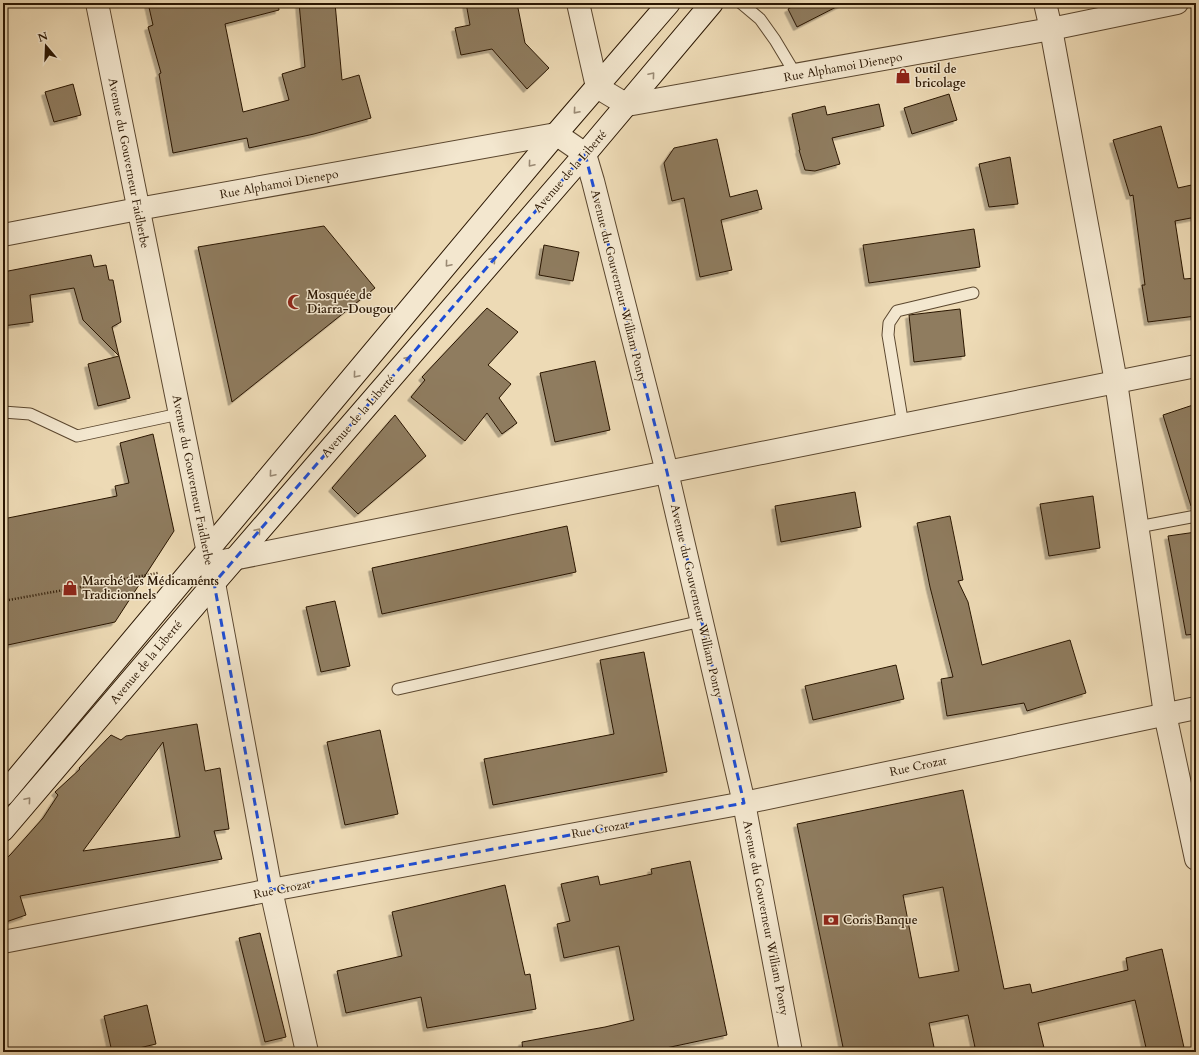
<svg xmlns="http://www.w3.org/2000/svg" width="1199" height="1055" viewBox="0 0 1199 1055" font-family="Cardo,serif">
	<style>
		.building { fill: #8f7c5f; stroke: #2a1602; fill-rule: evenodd; filter: url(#shadow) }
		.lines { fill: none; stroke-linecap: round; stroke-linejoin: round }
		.service-casing { stroke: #5b472f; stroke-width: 13 }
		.minor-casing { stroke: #5b472f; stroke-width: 24 }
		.secondary-casing { stroke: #2a1602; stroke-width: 24 }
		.path { stroke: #2a1602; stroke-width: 2.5; stroke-dasharray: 1 2; stroke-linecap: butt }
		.service { stroke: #f3e7cf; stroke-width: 11 }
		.minor { stroke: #f3e7cf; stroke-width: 22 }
		.secondary { stroke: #f3e7cf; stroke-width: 22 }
		.oneway { stroke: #998973 }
		.marked { fill: none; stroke: #1d4ed8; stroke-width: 3; stroke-dasharray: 8 5; stroke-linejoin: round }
		.labels { text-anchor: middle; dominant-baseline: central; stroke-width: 3; stroke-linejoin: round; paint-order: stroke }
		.street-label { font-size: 12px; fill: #2a1602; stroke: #f3e7cf }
		.poi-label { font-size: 12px; font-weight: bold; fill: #2a1602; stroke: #f3e7cf; text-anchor: start }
	</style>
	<defs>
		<filter id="shadow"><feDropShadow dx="-3.5" dy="3.5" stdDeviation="0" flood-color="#0004"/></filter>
	</defs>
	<rect width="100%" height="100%" fill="#eddab5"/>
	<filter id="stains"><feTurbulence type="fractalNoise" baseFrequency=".005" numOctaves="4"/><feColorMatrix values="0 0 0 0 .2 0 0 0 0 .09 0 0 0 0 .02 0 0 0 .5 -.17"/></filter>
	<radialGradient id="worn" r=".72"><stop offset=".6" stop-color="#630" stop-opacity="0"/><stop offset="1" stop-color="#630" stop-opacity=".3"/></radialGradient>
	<g class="building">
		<path d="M148,3H278L279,10L225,24L243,112L289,100L282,74L305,67L299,3H335L342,80L359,75L371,118L314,134L249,148L247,138L173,153L159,74L161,73L148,27L153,25Z"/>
		<path d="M466,3H517L525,43L549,68L527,89L492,49L461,55L455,28L470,25Z"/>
		<path d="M799,3H844L797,27L788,9Z"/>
		<path d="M73,84L81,115L54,122L45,92Z"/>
		<path d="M949,94L957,120L912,134L904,108Z"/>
		<path d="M879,104L884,126L832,138L840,164L815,171L805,170L799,150H800L792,114L825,106L827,115Z"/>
		<path d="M1161,126L1178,188L1196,184V217L1175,221L1184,279L1196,278V316L1148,322L1142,285H1145L1133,195L1130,196L1113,140Z"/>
		<path d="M717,139L730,197L757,190L762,209L721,220L732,270L700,277L684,198L672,201L664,163L674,148Z"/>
		<path d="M1010,157L1018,204L989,207L979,164Z"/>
		<path d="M324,226L375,288L232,402L198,247Z"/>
		<path d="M974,229L980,267L869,283L863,245Z"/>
		<path d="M544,245L579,252L573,281L539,275Z"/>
		<path d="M91,255L94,267L106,265L109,280H113L121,322L112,327L119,356L83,320L74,288L30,295L33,322L3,326V272Z"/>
		<path d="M487,308L518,332L488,365L511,384L499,398L517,423L502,434L487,413L465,441L411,397L425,380L422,377Z"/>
		<path d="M960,309L965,356L914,362L909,315Z"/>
		<path d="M119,356L130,398L98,406L88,364Z"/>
		<path d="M595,361L610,430L555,442L540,373Z"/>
		<path d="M1196,404V506H1191L1163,415Z"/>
		<path d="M395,415L426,456L358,514L332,488Z"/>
		<path d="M153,434L174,531L115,622L3,646V519L117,496L115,486L129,483L120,443Z"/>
		<path d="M855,492L861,527L781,542L775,506Z"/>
		<path d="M1093,496L1100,548L1049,556L1040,504Z"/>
		<path d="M950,516L963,580L958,581L968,602L982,665L1070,640L1086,693L1027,711L1024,703L947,716L941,679L953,677L930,587L917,523Z"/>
		<path d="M567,526L576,572L382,614L372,568Z"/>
		<path d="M1196,532V634L1186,635L1168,536Z"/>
		<path d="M335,601L350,666L321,672L306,607Z"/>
		<path d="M644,652L667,772L493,805L484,759L614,734L600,660Z"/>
		<path d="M896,665L904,699L813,720L805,686Z"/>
		<path d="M197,724L205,771L220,768L229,829L214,831L222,859L20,896L26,915L3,923V855H7L8,857L11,854L43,818L58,795L55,792L80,769L79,768L111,735L121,740L126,736ZM163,742L180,837L83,851Z"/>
		<path d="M380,730L398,814L345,825L327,742Z"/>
		<path d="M963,790L1004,989L1030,984L1032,993L1128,970L1126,958L1162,949L1185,1052H1147L1135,1000L1038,1023L1045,1052H976L968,1015L929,1023L935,1052H844L797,824ZM943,887L959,971L919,978L903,895Z"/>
		<path d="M690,861L727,1035L666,1048L667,1052H523L522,1042L605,1027L634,1020L619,946L564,958L557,924L570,921L561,884L598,876L600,885L652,874L651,869Z"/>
		<path d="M505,885L525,975L530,974L536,1009L427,1028L421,997L346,1013L337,971L402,956L392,912Z"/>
		<path d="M260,933L286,1037L265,1042L239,938Z"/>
		<path d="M147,1005L156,1044L122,1052H112L104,1016Z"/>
	</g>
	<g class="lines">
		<g class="service-casing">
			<g id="service">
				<path d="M741,3L760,19L775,40L796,75"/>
				<path d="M3,412L30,414L77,436L179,414"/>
				<path d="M903,425L888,335L889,323L897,311L973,293"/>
				<path d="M1138,527L1196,516"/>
				<path d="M398,689L702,621"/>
			</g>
		</g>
		<g class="minor-casing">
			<g id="minor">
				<path d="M97,3L214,583L271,890L307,1052"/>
				<path d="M578,3L597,87L627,105L1051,29L1177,3"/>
				<path d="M1045,3L1051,29L1116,382L1165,714L1196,859"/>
				<path d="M3,235L138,209L556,134L585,154L593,181L667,472L744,803L791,1052"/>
				<path d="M223,561L1196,366"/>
				<path d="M3,942L271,890L744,803L1196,708"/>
			</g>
		</g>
		<g class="secondary-casing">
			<g id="secondary">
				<path d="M3,795L556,134L669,3"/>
				<path d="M3,830L214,583L585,154L712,3"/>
			</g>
		</g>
		<path class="path" d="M3,601L158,573"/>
		<use href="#service" class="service"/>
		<use href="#minor" class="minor"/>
		<use href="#secondary" class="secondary"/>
	</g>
	<defs><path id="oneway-chevron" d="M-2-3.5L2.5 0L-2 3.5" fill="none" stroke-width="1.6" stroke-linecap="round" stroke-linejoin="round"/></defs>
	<g class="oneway">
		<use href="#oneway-chevron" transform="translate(652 75) rotate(-50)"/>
		<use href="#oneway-chevron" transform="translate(576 111) rotate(131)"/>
		<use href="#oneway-chevron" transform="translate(531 164) rotate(130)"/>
		<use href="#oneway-chevron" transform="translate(493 260) rotate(-49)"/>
		<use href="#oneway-chevron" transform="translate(448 264) rotate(130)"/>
		<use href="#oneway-chevron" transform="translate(408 359) rotate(-49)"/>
		<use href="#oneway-chevron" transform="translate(356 375) rotate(130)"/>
		<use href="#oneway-chevron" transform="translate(272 474) rotate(130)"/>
		<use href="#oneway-chevron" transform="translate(258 531) rotate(-49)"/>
		<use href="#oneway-chevron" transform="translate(28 800) rotate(-50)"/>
	</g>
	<path class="marked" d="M585,154L667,472L744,803L271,890L214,583Z"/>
	<defs>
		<g id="shop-bare" transform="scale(1.2)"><path d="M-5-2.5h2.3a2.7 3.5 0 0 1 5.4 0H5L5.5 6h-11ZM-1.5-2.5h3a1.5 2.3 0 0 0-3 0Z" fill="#8f2418" stroke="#f3e7cf" stroke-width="2.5" paint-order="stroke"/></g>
		<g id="mosque-bare" transform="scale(1.2)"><path d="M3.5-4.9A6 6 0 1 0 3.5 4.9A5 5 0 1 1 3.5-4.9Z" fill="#8f2418" stroke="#f3e7cf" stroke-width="2.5" paint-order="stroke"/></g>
		<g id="bank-bare" transform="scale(1.2)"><path d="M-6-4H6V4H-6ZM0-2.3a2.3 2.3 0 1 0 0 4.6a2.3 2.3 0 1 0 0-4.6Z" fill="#8f2418" stroke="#f3e7cf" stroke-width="2.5" paint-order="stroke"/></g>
	</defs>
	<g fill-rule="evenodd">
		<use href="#shop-bare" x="903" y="76"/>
		<use href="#mosque-bare" x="295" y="302"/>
		<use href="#shop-bare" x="70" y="588"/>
		<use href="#bank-bare" x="831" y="920"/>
	</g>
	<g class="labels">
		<g class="street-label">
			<text transform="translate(843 67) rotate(-10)">Rue Alphamoi Dienepo</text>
			<text transform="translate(129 163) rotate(79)">Avenue du Gouverneur Faidherbe</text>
			<text transform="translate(570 171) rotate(-49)">Avenue de la Liberté</text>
			<text transform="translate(279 184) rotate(-10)">Rue Alphamoi Dienepo</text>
			<text transform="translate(619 286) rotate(76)">Avenue du Gouverneur William Ponty</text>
			<text transform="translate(358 416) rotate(-49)">Avenue de la Liberté</text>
			<text transform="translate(193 480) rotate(79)">Avenue du Gouverneur Faidherbe</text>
			<text transform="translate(697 601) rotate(77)">Avenue du Gouverneur William Ponty</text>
			<text transform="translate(146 662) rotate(-50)">Avenue de la Liberté</text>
			<text transform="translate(918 766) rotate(-12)">Rue Crozat</text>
			<text transform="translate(600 829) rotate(-10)">Rue Crozat</text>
			<text transform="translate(282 889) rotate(-11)">Rue Crozat</text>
			<text transform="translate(766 918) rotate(79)">Avenue du Gouverneur William Ponty</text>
		</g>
		<g class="poi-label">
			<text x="915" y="69">outil de<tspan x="915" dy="14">bricolage</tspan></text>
			<text x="307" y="295">Mosquée de<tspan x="307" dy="14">Diarra-Dougou</tspan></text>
			<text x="82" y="581">Marché des Médicaments<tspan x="82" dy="14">Tradicionnels</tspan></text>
			<text x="843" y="920">Coris Banque</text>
		</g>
	</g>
	<rect width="1199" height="1055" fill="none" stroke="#eddab5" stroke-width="16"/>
	<rect x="4" y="4" width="1191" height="1047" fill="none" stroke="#2a1602" stroke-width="2"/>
	<rect x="8" y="8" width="1183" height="1039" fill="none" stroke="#2a1602"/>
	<g transform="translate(46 46) rotate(341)" stroke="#f3e7cf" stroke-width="3" paint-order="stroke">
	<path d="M0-3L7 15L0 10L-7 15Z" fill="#2a1602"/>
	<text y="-6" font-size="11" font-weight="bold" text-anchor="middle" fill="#2a1602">N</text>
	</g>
	<rect width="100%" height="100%" filter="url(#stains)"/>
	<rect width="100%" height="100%" fill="url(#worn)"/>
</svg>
